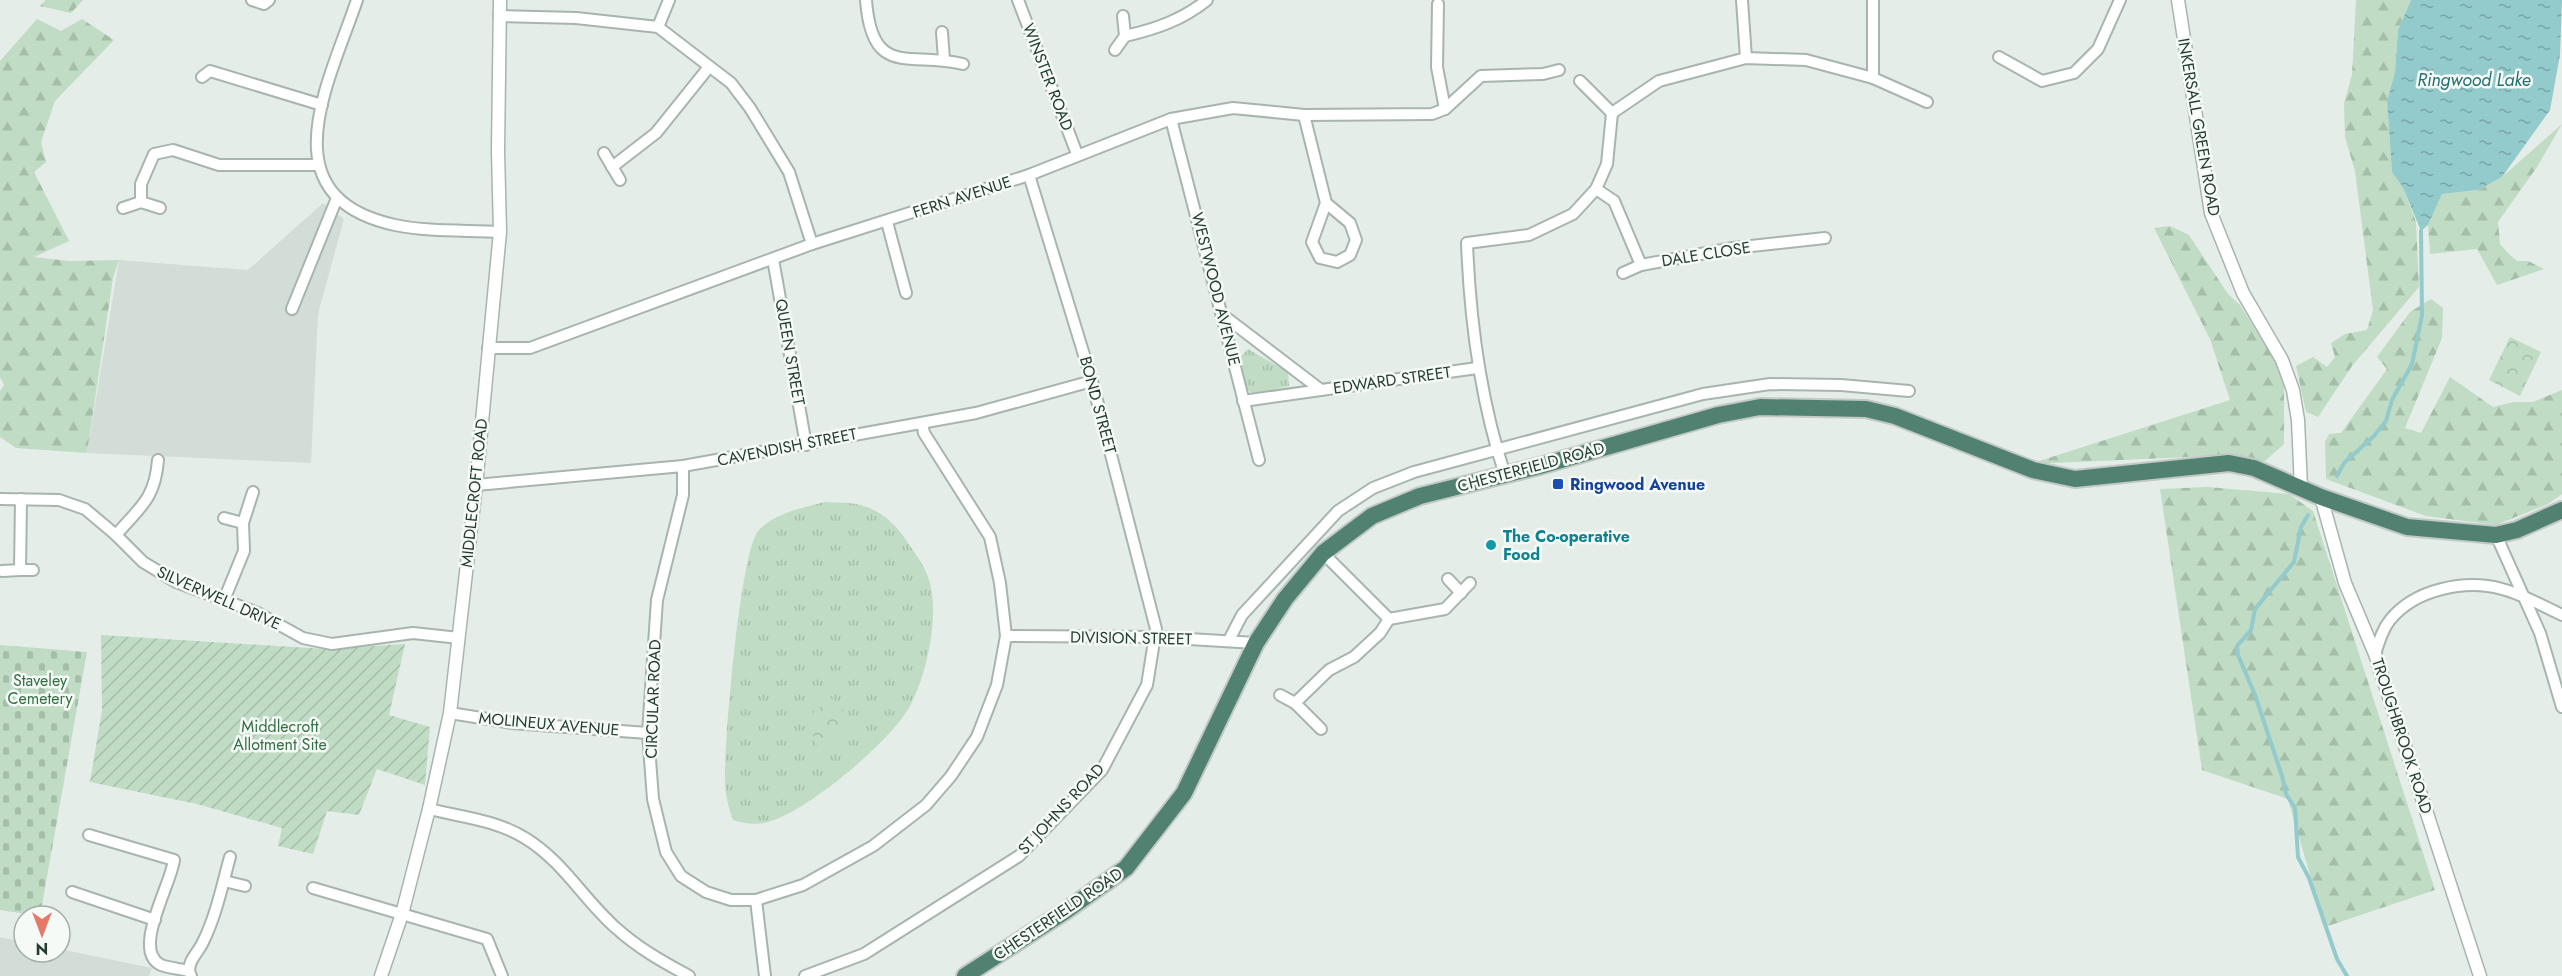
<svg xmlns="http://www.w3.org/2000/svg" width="2562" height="976" font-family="Jost,sans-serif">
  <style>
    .built { fill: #d3ddd7 }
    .grass { fill: url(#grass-tufts) }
    .forest { fill: url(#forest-firs) }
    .cemetery { fill: url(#cemetery-stones) }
    .park { fill: url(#park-crowns) }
    .garden { fill: url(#garden-furrows) }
    .water { fill: url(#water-ripples) }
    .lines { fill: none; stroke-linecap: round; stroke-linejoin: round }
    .stream { stroke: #93cacc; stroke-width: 4 }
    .minor-casing { stroke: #a8b5ae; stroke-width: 14 }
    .tertiary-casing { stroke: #a8b5ae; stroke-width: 15 }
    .trunk-casing { stroke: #c2c9c6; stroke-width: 20 }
    .minor { stroke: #fff; stroke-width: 10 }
    .tertiary { stroke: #fff; stroke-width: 12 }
    .trunk { stroke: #518271; stroke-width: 16 }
    .transit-dot { fill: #1a4fb4; stroke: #f6faf7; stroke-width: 2 }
    .culture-dot { fill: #0f9aa8; stroke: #f6faf7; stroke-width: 2 }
    .labels { text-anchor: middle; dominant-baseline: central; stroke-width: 5; stroke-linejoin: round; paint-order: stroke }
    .street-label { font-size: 16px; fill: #263d34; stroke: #f6faf7 }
    .transit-label { font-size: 16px; font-weight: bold; fill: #164399; stroke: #f6faf7; text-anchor: start }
    .culture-label { font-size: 16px; font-weight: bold; fill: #0d838f; stroke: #f6faf7; text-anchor: start }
    .park-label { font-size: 16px; fill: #347044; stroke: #f6faf7 }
    .water-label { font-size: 18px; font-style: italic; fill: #257074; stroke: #f6faf7 }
  </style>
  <defs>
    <pattern id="grass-tufts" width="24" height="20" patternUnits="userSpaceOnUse" patternTransform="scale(1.5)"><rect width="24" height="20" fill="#c0dcc4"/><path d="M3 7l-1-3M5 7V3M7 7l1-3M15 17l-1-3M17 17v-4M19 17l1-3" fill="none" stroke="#a5bea9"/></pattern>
    <pattern id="forest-firs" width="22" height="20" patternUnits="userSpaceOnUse" patternTransform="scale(1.5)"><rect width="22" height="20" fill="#c0dcc4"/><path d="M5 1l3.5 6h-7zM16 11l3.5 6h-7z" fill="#a5bea9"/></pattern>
    <pattern id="cemetery-stones" width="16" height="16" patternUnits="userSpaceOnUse" patternTransform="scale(1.5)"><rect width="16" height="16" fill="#c0dcc4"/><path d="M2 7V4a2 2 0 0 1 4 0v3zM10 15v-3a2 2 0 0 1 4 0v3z" fill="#a5bea9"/></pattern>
    <pattern id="park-crowns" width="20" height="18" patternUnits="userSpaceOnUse" patternTransform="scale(1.5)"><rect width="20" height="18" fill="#c0dcc4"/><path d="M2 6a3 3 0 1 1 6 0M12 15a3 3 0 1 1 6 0" fill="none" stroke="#a5bea9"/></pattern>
    <pattern id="garden-furrows" width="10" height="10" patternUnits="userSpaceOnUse" patternTransform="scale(1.5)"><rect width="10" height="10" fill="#c0dcc4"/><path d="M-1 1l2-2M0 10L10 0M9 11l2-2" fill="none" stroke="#a5bea9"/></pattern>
    <pattern id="water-ripples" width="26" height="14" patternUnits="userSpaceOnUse" patternTransform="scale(1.5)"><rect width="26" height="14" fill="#93cacc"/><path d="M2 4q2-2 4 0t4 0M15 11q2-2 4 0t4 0" fill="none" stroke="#78a5a6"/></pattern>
  </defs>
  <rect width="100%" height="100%" fill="#e5ede8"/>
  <g class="built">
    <path d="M323 203 344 219 318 314 311 463 87 453 119 260 248 270Z"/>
    <path d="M0 937 24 942V952H60V949L152 968 149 976H0Z"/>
  </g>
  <g class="grass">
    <path d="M1248 349 1288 372 1289 386 1253 394 1247 389 1238 359Z"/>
    <path d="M825 502C835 503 846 502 856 504 878 508 895 523 906 540 914 552 925 566 929 580 940 614 927 673 911 704 893 740 804 815 764 823 753 825 743 823 733 820 728 806 725 794 725 780 724 744 740 553 758 531 774 513 803 508 825 502Z"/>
  </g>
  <g class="forest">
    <path d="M46 0H83L71 13 40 6Z"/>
    <path d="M2356 0H2411L2398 30 2395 72 2387 101 2392 172 2403 188 2416 222 2419 287 2352 366 2318 417 2306 412 2296 366 2313 357 2327 367 2335 357 2331 343 2345 334 2367 330 2373 310 2355 171 2345 137 2344 103 2352 75Z"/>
    <path d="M37 19 61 31 82 19 114 40 55 101 41 142 46 162 34 172 69 241 34 257 69 261 119 260 113 278 87 453 16 448 0 437V391L4 385 0 377V61Z"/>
    <path d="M2562 124 2537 167 2498 222 2500 244 2510 255 2517 261H2528L2544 269 2497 285 2477 249 2430 254 2428 225 2442 194 2478 190 2502 177Z"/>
    <path d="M2170 226 2189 235 2228 294 2240 305 2281 370 2284 382V444L2265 461 2209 456 2030 464 2230 400 2210 339 2154 228Z"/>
    <path d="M2431 299 2443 308 2442 338 2405 428 2421 433 2450 377 2493 407 2513 402H2533L2562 390V494L2548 504 2496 525 2426 516 2326 479 2325 442 2329 434 2341 433 2387 369 2377 357 2410 312Z"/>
    <path d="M2208 487 2289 494 2313 511 2435 890 2325 927 2288 799 2202 770 2160 489Z"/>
  </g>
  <path class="cemetery" d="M0 645 87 652 40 916 0 910Z"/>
  <g class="park">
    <path d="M2510 337 2541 352 2520 396 2489 380Z"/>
    <path d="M831 698 853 720 819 749 806 719Z"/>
  </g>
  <path class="garden" d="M101 635 326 649 405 644 389 715 430 727 425 785 377 769 359 815 327 811 313 854 278 846 282 828 197 804 90 782 102 710Z"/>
  <path class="water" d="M2411 0H2562L2560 55 2550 110 2502 177 2478 190 2442 194 2428 225 2421 231 2403 188 2392 172 2387 101 2395 72 2398 30Z"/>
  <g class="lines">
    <g class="stream">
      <path d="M2337 476 2344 463 2374 436 2386 421 2392 400 2412 364 2422 315 2421 231"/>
      <path d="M2308 515 2301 527 2294 562 2255 609 2251 630 2237 646 2238 655 2255 695 2282 776 2286 794 2295 808 2298 857 2309 878 2337 959 2347 976"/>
    </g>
    <defs>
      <g id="minor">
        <path d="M252 0 264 4 269 0"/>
        <path d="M357 0C329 83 266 197 395 225 428 232 466 230 500 232"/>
        <path d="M866 0C872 79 909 51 963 64"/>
        <path d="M1018 0 1077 154"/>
        <path d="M1742 0 1746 58"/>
        <path d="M1438 4 1437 67 1445 109"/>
        <path d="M499 16 576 18 658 27 731 83 750 108 789 172 812 244"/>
        <path d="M658 27 669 0"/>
        <path d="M942 32 944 60"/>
        <path d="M1125 36C1156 29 1182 20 1207 0"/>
        <path d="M1115 50 1125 36 1123 16"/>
        <path d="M1999 57 2042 81 2074 73 2098 49 2120 0"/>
        <path d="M202 77 210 71 322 105"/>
        <path d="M1873 78V0"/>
        <path d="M1612 113 1659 81 1746 58 1806 60 1873 78 1927 102"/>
        <path d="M1304 115 1326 203 1350 223 1356 240 1350 255 1337 262 1320 258 1312 242 1326 203"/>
        <path d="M1171 119 1259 460"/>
        <path d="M604 153 620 180"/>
        <path d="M612 167 656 133 709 67"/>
        <path d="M1596 189 1614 201 1641 265 1733 248 1825 238"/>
        <path d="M141 202V184L154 154 173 150 219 165H318"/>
        <path d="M123 208 141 202 160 208"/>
        <path d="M887 222 906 293"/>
        <path d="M773 259 806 445"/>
        <path d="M1623 273 1641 265"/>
        <path d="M292 309 337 198"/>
        <path d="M1224 316 1321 390"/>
        <path d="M488 348H530L812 244 1029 175 1171 119 1233 108 1304 115 1432 114 1445 109 1481 76 1543 74 1559 70"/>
        <path d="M1243 401 1477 368"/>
        <path d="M683 466V495L657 600 648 733 653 799 666 852 681 876 706 892 731 900H756L803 885 873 846 926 805 951 776 977 737 997 685 1006 636 1000 583 990 537 924 433 922 423"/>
        <path d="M1505 475C1480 399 1470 323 1467 243L1529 235 1573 214 1596 189 1607 164 1612 113 1580 81"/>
        <path d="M476 485 683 466 976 413 1092 381"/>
        <path d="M0 499 59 500 85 509 116 535 143 562 176 582 258 613 303 638 332 644 413 633 459 638"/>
        <path d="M224 518 243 523"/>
        <path d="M116 535C140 507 155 499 158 460"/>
        <path d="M2496 535 2540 633 2562 707"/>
        <path d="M1323 553 1389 619"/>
        <path d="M20 570H33"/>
        <path d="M2 571 20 570 21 499"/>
        <path d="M1448 579 1461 593"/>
        <path d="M224 600 244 551 243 523 253 492"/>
        <path d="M1389 619 1445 609 1470 583"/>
        <path d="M1006 636 1155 637 1256 643"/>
        <path d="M1229 640 1242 615 1338 511 1373 488 1414 472 1703 394 1770 384 1841 385 1909 391"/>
        <path d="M2375 654C2379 642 2382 630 2390 620 2415 589 2465 579 2502 589 2522 594 2543 606 2562 615"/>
        <path d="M1280 695 1295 703 1321 729"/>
        <path d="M1295 703 1329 670 1354 657 1380 633 1389 619"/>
        <path d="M450 713 512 723 648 733"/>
        <path d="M429 809C462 817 496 820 525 838 563 861 584 900 616 928 638 948 663 962 689 976"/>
        <path d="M89 835 174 860C171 885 131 951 161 965 169 968 180 969 189 971L191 976"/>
        <path d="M224 881 245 886"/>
        <path d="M313 888 487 939 502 976"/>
        <path d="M72 892 155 920"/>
        <path d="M756 900 765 976"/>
        <path d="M189 971C189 959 198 953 203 942 216 916 222 886 230 857"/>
        <path d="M805 976 864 954 1019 856 1102 770 1147 685 1156 629 1092 381 1029 175"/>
      </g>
      <g id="tertiary">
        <path d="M2178 0 2211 213 2243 293 2282 360 2293 390 2298 420 2301 488"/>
        <path d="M2321 497 2345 583 2375 654 2480 976"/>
        <path d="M381 976 402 914 429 809 450 713 476 485 500 232 498 151 500 0"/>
      </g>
      <path id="trunk" d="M965 976 1067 910 1126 868 1184 793 1256 643 1285 599 1323 553 1372 516 1420 496 1540 466 1718 415 1760 407 1866 409 1895 416 2033 470 2075 479 2229 463 2254 468 2321 497 2407 527 2496 535 2517 530 2562 510"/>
    </defs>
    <use href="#minor" class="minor-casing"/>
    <use href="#tertiary" class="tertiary-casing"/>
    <use href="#trunk" class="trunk-casing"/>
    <use href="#minor" class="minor"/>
    <use href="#tertiary" class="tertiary"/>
    <use href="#trunk" class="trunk"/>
  </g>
  <rect class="transit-dot" x="1552" y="478" width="12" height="12" rx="3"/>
  <circle class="culture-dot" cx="1491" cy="545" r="6"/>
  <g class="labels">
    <g class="street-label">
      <text transform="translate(1048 77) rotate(69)">WINSTER ROAD</text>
      <text transform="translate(2199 127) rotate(80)">INKERSALL GREEN ROAD</text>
      <text transform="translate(962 197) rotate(-18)">FERN AVENUE</text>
      <text transform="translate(1706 254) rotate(-9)">DALE CLOSE</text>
      <text transform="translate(1216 289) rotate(76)">WESTWOOD AVENUE</text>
      <text transform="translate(790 352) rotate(80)">QUEEN STREET</text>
      <text transform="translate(1392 380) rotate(-8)">EDWARD STREET</text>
      <text transform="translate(1098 405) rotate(75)">BOND STREET</text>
      <text transform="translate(787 447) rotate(-11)">CAVENDISH STREET</text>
      <text transform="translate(1531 467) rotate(-15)">CHESTERFIELD ROAD</text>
      <text transform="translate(474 493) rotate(-84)">MIDDLECROFT ROAD</text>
      <text transform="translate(219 598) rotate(24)">SILVERWELL DRIVE</text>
      <text transform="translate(1131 638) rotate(1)">DIVISION STREET</text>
      <text transform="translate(653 699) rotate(-88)">CIRCULAR ROAD</text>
      <text transform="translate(549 724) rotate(5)">MOLINEUX AVENUE</text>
      <text transform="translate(2402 736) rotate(72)">TROUGHBROOK ROAD</text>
      <text transform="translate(1061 809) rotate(-47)">ST JOHNS ROAD</text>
      <text transform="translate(1058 914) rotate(-34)">CHESTERFIELD ROAD</text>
    </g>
    <g class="transit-label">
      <text x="1570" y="484">Ringwood Avenue</text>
    </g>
    <g class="culture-label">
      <text x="1503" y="536">The Co-operative<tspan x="1503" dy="18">Food</tspan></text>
    </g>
    <g class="park-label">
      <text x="40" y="680">Staveley<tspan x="40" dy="18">Cemetery</tspan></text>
      <text x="280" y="726">Middlecroft<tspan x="280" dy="18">Allotment Site</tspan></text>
    </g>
    <g class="water-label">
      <text x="2474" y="80">Ringwood Lake</text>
    </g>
  </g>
  <g transform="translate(42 934) rotate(180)"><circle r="28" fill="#f6faf7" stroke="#a3aea9" stroke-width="1.5"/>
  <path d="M0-4.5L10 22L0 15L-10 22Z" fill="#e57a6b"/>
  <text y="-9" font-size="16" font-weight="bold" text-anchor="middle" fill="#263d34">N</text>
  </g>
</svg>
